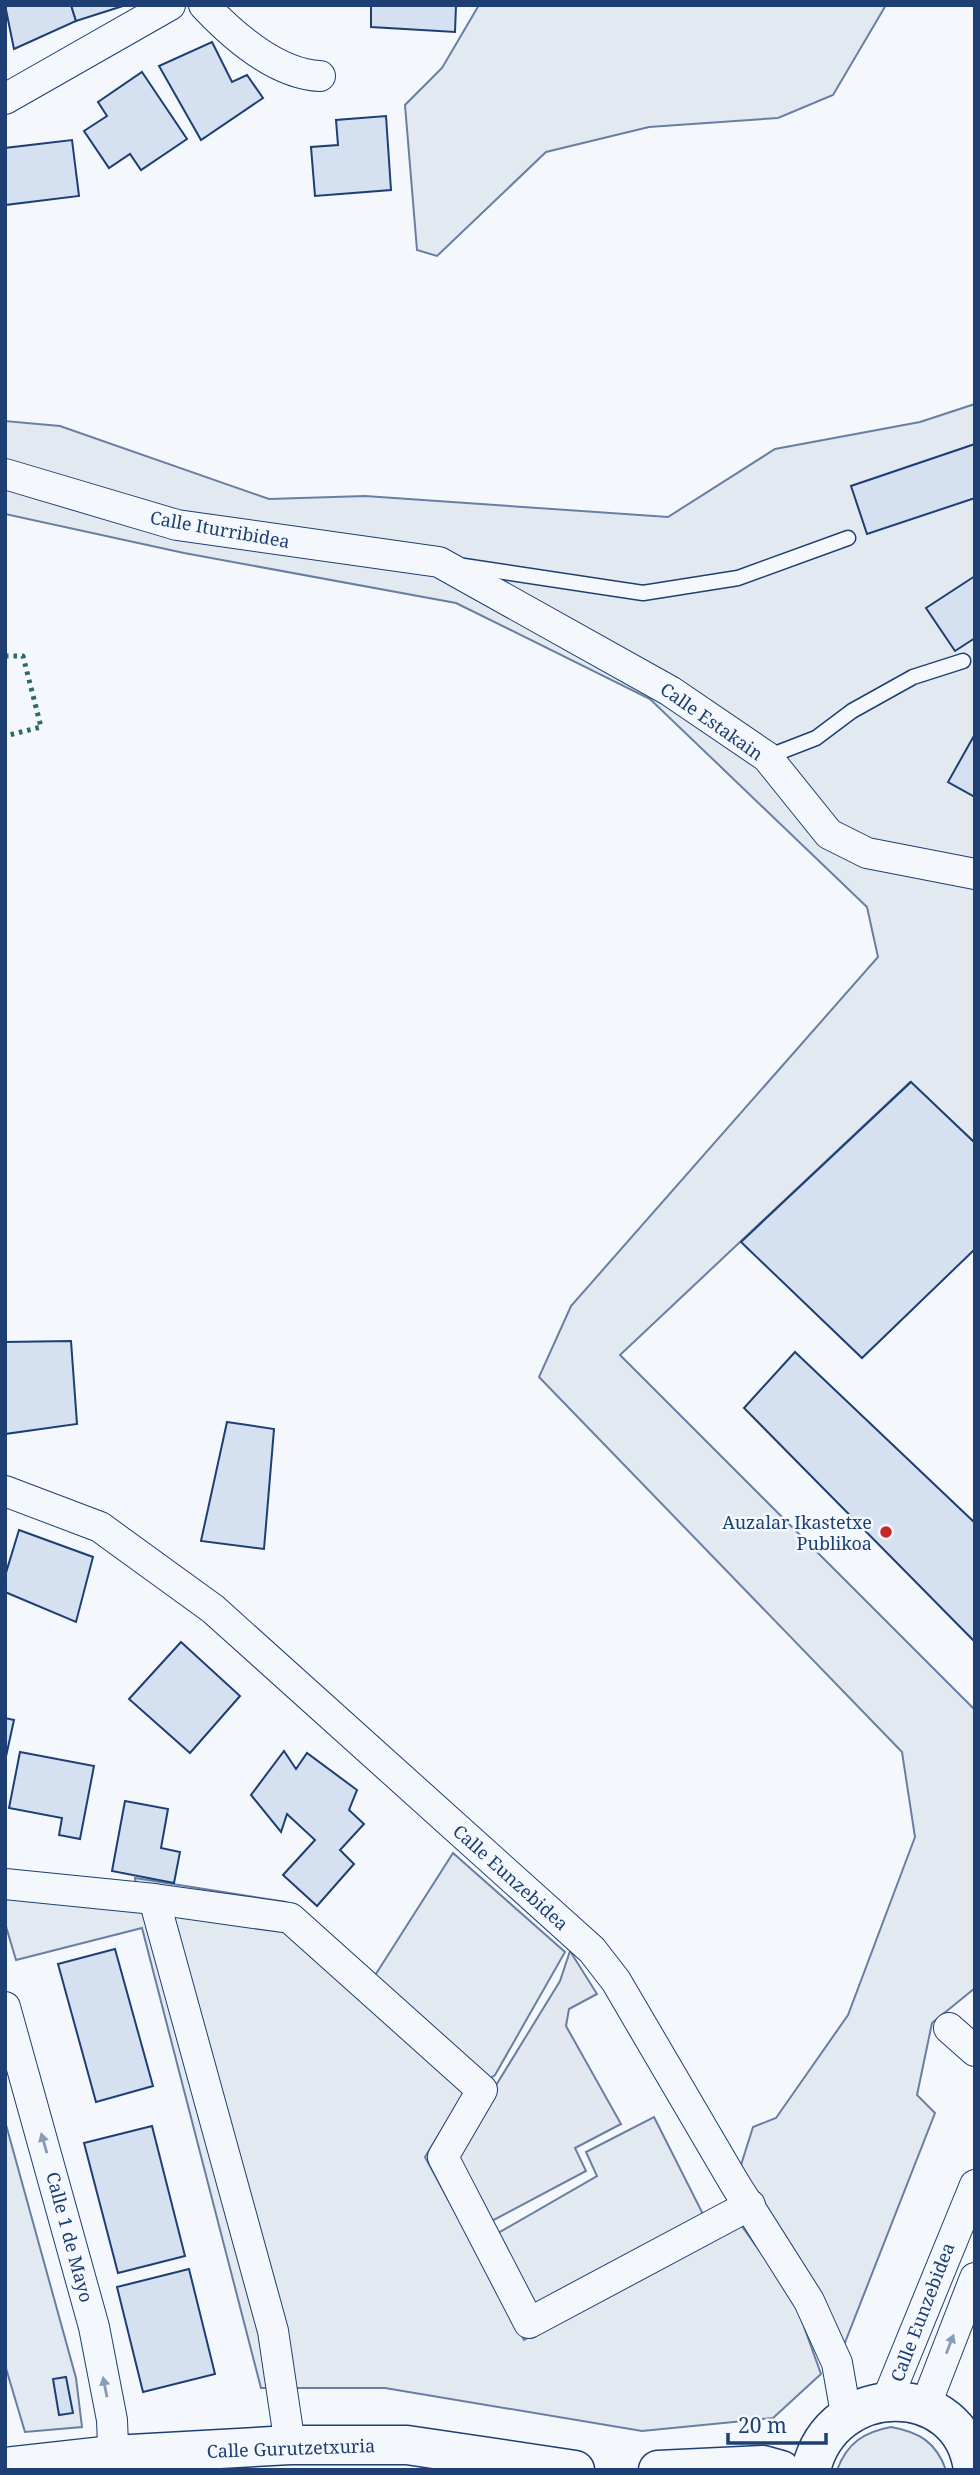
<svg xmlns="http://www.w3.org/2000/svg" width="980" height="2475" font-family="'Noto Serif',serif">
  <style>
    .green { fill: #e3e9f0; stroke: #687fa3; stroke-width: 2 }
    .parking { fill: #e3e8f0; stroke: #687fa3; stroke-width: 2 }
    .building { fill: #d5e0f0; stroke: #1d3f73; stroke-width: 2 }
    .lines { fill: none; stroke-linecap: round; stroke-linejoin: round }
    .lane-casing { stroke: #1d3f73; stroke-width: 17 }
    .street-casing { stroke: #1d3f73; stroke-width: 32 }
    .secondary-casing { stroke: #1d3f73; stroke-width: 41 }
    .lane { stroke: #f4f7fb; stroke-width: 14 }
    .street { stroke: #f4f7fb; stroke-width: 30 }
    .secondary { stroke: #f4f7fb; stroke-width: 38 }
    .hedge { stroke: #2c6c60; stroke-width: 5; stroke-dasharray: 3.5 5; stroke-linecap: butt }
    .oneway { fill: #889bb7 }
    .poi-dot { fill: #c62828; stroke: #f4f7fb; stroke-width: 2.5 }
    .labels { text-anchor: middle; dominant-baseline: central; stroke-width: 5; stroke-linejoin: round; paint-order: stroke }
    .street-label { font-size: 18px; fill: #1d3f73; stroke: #f4f7fb }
    .poi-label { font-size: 18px; fill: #1d3f73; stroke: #f4f7fb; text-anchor: end }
  </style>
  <rect width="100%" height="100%" fill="#f4f7fb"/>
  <g class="green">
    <path d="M479 5H886L833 95 778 118 649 127 546 152 437 256 417 250 405 105 442 68Z"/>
    <path d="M975 404V1143L910 1082 620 1355 975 1710V1988L932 2023 917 2095 935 2113 837 2363 735 2184 753 2127 776 2118 848 2015 915 1837 902 1752 539 1377 571 1306 878 957 867 907 650 699 456 603 184 553 5 514V421L60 426 269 499 365 496 668 517 775 449 920 422Z"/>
    <path d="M453 1853 565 1952 495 2075 462 2097 425 2157 524 2340 741 2225 794 2299 821 2374 773 2418 642 2431 385 2388H261L142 1928 16 1960 5 1923V1885L139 1903 135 1878 286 1902 374 1977Z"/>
    <path d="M654 2117 710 2228 529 2323 486 2240 597 2176 586 2152Z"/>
    <path d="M5 2121 76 2378 82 2427 25 2432 5 2365Z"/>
    <path d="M891 2427C919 2432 936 2442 946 2470H837C847 2443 864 2432 891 2427Z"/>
  </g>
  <path class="parking" d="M570 1951 597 1994 569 2009 566 2026 621 2124 575 2148 586 2171 486 2224 452 2157 560 1981Z"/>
  <g class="building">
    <path d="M5 5H71L76 21 14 49Z"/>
    <path d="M71 5H126L76 21Z"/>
    <path d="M371 5H456L455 32 371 27Z"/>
    <path d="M212 42 232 82 247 75 263 98 201 140 159 66Z"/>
    <path d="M142 72 187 139 141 170 130 154 109 168 84 131 107 116 98 102Z"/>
    <path d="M386 116 391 190 315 196 311 147 338 145 336 120Z"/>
    <path d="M72 140 79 196 5 205V148Z"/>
    <path d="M975 444V498L867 534 851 486Z"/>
    <path d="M975 576V638L955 651 926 608Z"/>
    <path d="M975 734V797L948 782Z"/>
    <path d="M911 1082 975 1143V1249L862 1358 741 1242Z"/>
    <path d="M71 1341 77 1424 5 1434V1342Z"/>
    <path d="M795 1352 975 1523V1642L744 1408Z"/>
    <path d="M227 1422 274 1429 264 1549 201 1541Z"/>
    <path d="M19 1530 93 1557 76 1622 5 1592V1576Z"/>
    <path d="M181 1642 240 1696 190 1753 129 1699Z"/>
    <path d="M5 1718 14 1720 5 1761Z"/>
    <path d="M284 1751 296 1769 307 1753 357 1790 349 1810 364 1824 340 1850 354 1864 317 1906 283 1875 315 1840 287 1814 281 1832 251 1795Z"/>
    <path d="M20 1752 94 1766 80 1839 59 1835 62 1818 9 1808Z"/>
    <path d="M125 1801 168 1809 161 1848 180 1852 174 1883 112 1871Z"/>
    <path d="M115 1949 153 2086 96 2102 58 1964Z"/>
    <path d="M152 2126 185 2256 118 2273 84 2143Z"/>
    <path d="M189 2269 215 2374 143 2392 117 2287Z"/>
    <path d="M66 2377 73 2413 59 2415 53 2379Z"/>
  </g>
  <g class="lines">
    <defs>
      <g id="lane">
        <path d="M464 566 643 593 738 578 848 538"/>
        <path d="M767 757 816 738 852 711 913 677 963 661"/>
      </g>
      <g id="street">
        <path d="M204 5C233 36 277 74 320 76"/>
        <path d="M5 99 170 5"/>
        <path d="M5 474 177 525 439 562 670 691 767 757 829 834 867 853 975 874"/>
        <path d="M5 1491 100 1527 213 1609 592 1950 616 1981 735 2184 809 2301 837 2363 846 2414"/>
        <path d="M5 1884 154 1899 290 1918 482 2090 443 2157 529 2323 750 2205"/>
        <path d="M154 1899 273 2331 290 2445"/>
        <path d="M5 2007 94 2327 112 2420 114 2470"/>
        <path d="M949 2028 975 2051"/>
        <path d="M887 2400 975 2185"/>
        <path d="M925 2407 975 2278"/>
      </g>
      <g id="secondary">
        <path d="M5 2467 113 2455 290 2445H407L575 2470"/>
        <path d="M658 2470 763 2465 781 2470"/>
        <path d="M811 2470C832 2379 962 2379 973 2470"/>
      </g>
    </defs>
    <use href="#lane" class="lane-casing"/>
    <use href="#street" class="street-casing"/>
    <use href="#secondary" class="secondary-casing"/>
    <use href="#lane" class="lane"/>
    <use href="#street" class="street"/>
    <use href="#secondary" class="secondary"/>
    <path class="hedge" d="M5 656H23L41 727 5 736"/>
  </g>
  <defs><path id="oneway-solid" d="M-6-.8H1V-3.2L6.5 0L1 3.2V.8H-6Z" transform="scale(1.75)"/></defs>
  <g class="oneway">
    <use href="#oneway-solid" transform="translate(44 2143) rotate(-106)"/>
    <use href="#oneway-solid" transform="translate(950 2344) rotate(-69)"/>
    <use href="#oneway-solid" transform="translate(105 2387) rotate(-101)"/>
  </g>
  <circle class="poi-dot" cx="886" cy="1532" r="7"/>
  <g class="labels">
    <g class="street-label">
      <text transform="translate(220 529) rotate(10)">Calle Iturribidea</text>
      <text transform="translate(712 721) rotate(35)">Calle Estakain</text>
      <text transform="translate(511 1877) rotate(42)">Calle Eunzebidea</text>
      <text transform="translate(70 2237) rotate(75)">Calle 1 de Mayo</text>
      <text transform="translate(922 2312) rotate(-69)">Calle Eunzebidea</text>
      <text transform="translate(291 2448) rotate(-2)">Calle Gurutzetxuria</text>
    </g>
    <g class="poi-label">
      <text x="872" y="1522">Auzalar Ikastetxe<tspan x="872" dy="21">Publikoa</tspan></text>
    </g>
  </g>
  <rect width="980" height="2475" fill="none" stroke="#1d3f73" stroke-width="14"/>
  <path d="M728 2433v10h98v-10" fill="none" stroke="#1d3f73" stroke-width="3.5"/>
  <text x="738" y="2433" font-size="21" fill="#1d3f73" stroke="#f4f7fb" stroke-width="5" paint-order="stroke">20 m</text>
</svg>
